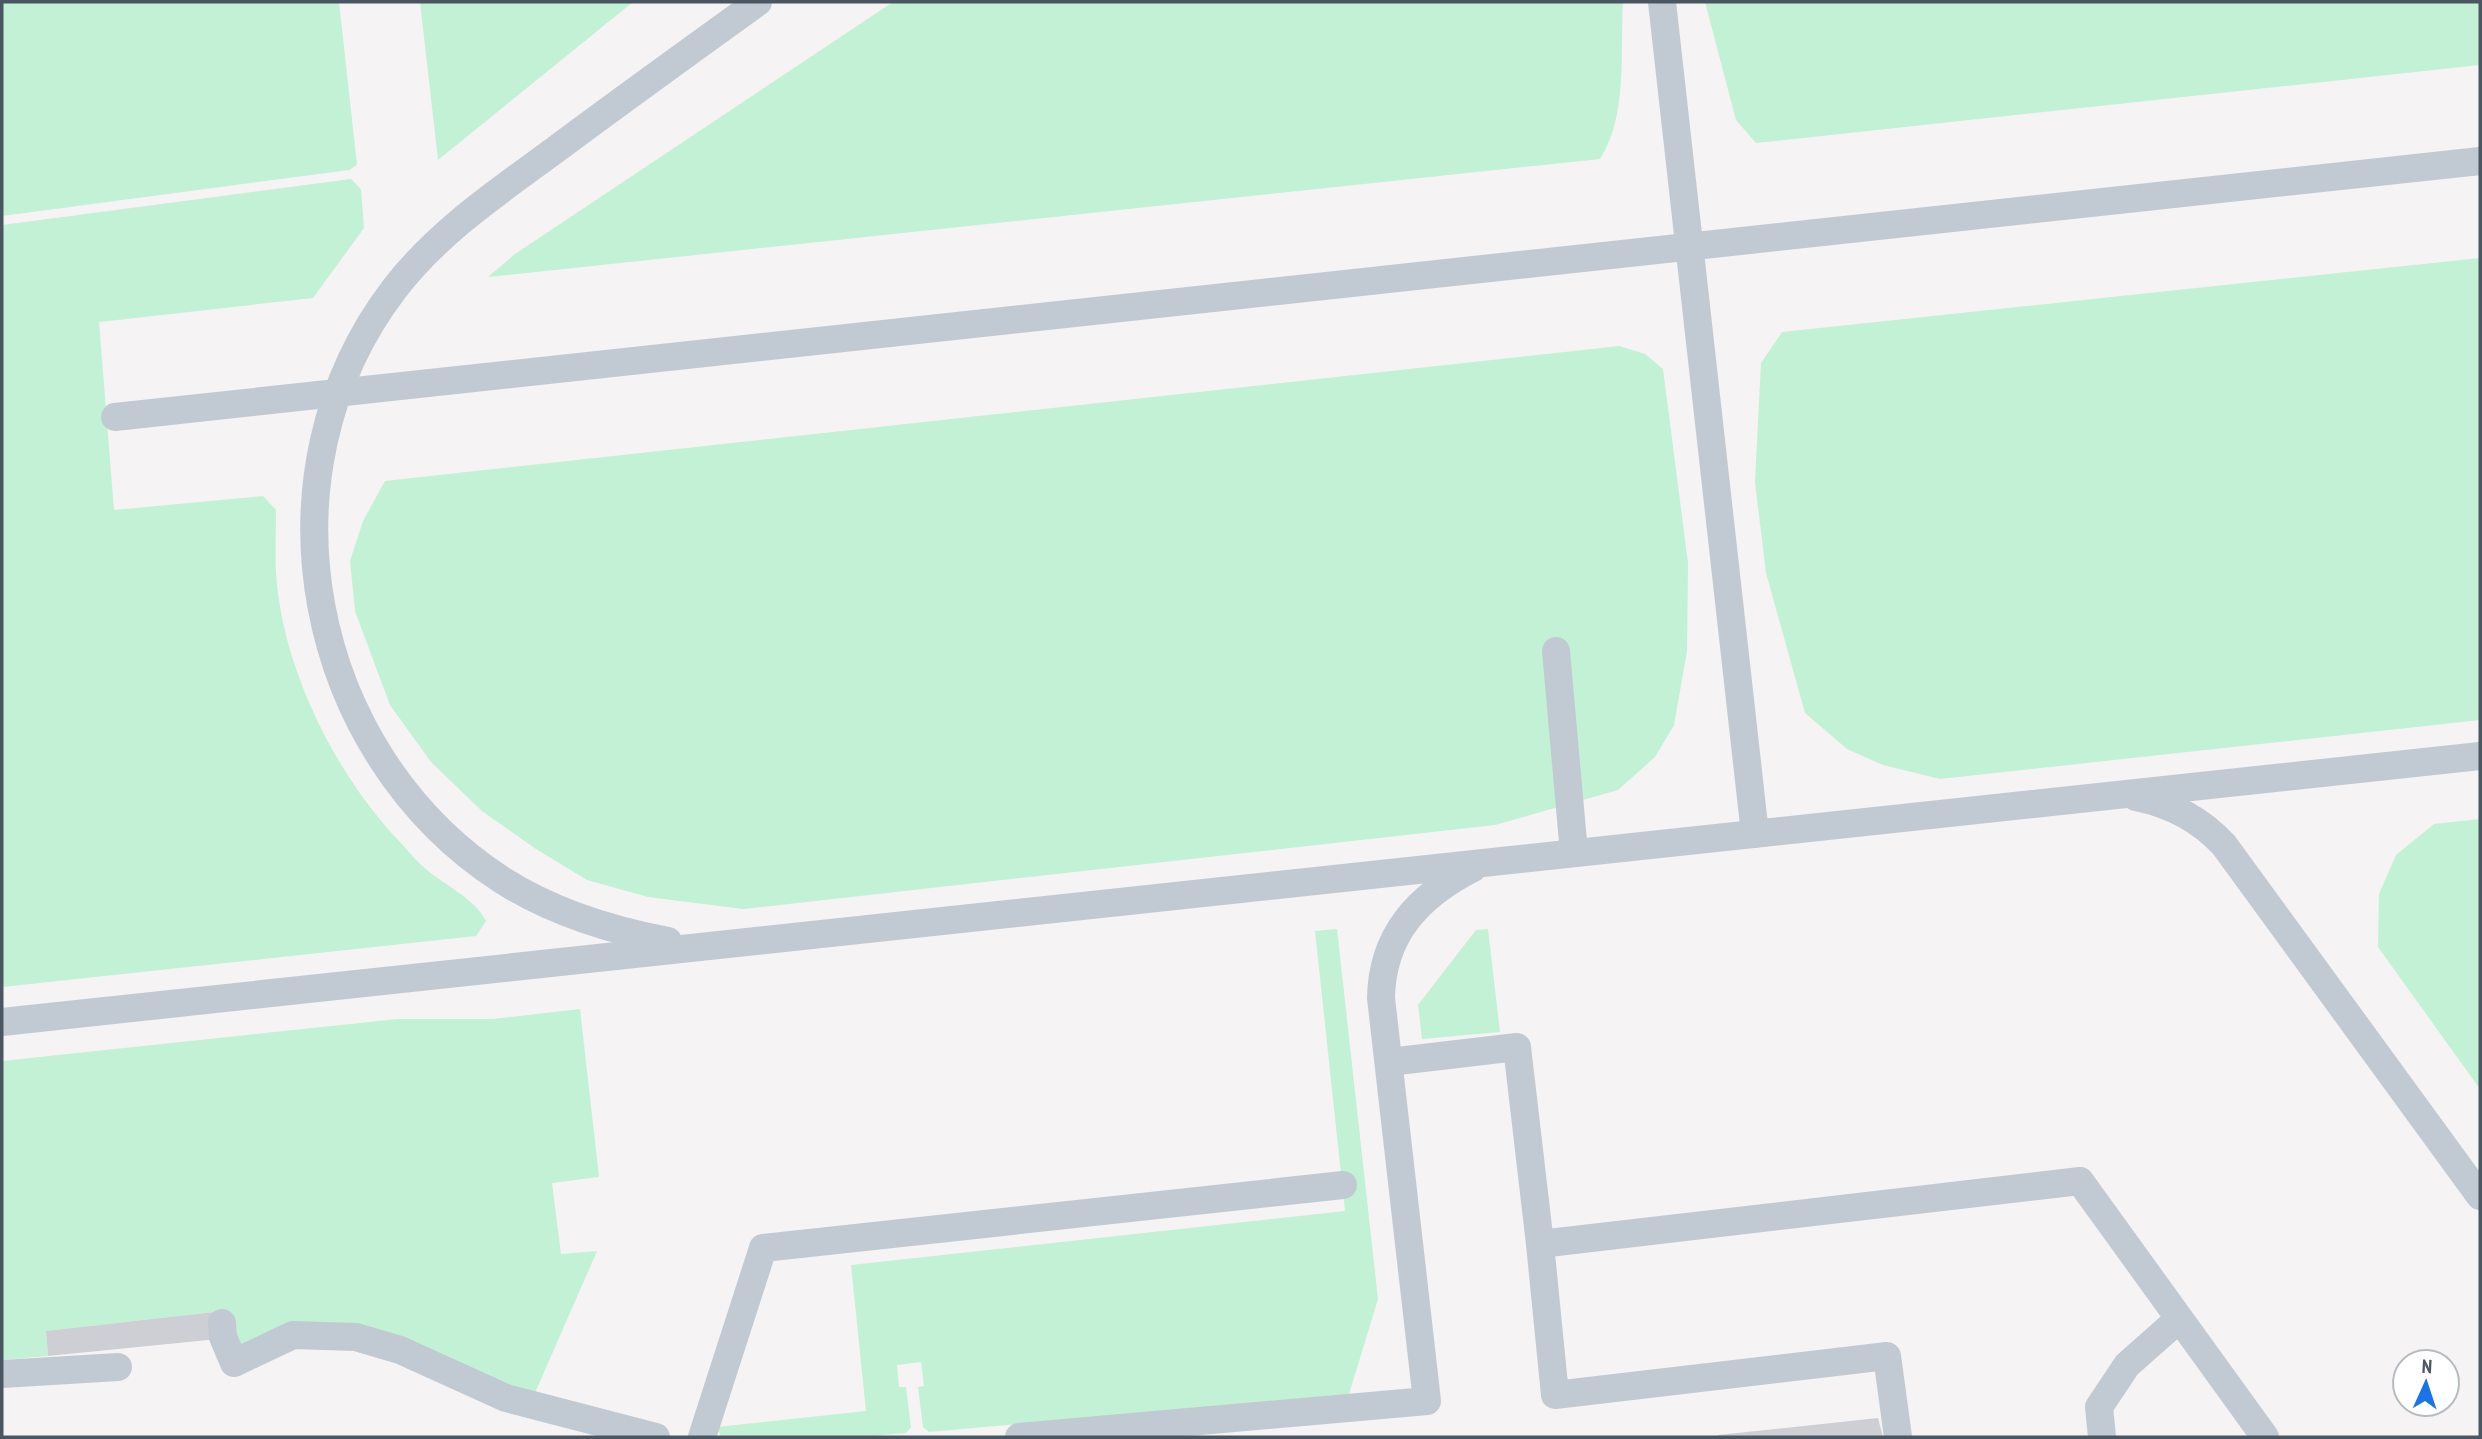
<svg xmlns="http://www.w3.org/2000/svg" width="2482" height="1439" font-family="'PT Sans Narrow',sans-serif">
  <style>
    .green { fill: #c3f1d5 }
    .building { fill: #cdcfd5 }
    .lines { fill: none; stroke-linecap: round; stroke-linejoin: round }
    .minor { stroke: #c1cad2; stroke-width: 28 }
  </style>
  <rect width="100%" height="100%" fill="#f5f3f3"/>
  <g class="green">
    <path d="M2 2H339L357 165 349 170 2 216Z"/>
    <path d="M420 2H633L438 160Z"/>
    <path d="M893 2H1623C1620 52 1628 116 1600 159L488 277 515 254Z"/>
    <path d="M1705 2H2480V65L1756 143 1736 120Z"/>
    <path d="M351 179 361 189 364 228 313 298 99 322 114 510 263 496 276 510C276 531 275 552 276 573 282 668 336 776 401 843 409 852 417 862 427 870 446 886 474 898 486 921L476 936 2 987V225Z"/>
    <path d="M2480 258V720L1940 779 1883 765 1847 749 1805 713 1766 573 1755 482 1761 363 1782 332Z"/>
    <path d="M1619 346 1645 354 1663 369 1688 563 1687 651 1674 725 1655 757 1618 790 1495 825 743 909 648 897 587 880 536 849 482 811 431 762 390 705 355 611 350 561 363 521 385 481Z"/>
    <path d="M2480 819V1089L2378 947 2379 894 2396 855 2434 824Z"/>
    <path d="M1337 929 1378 1299 1349 1394 929 1432 923 1427 918 1387 924 1386 921 1362 897 1365 899 1387H906L911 1427 906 1433 860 1437H721L717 1427 866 1411 851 1265 1345 1211 1315 931Z"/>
    <path d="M1488 929 1500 1032 1422 1039 1418 1005 1476 930Z"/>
    <path d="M580 1009 599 1177 552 1183 561 1254 597 1251 531 1402 391 1339 235 1354 214 1312 46 1331 48 1356 2 1360V1061L397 1019H493Z"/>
  </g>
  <g class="building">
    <path d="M214 1312 218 1339 48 1356 46 1331Z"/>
    <path d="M1878 1418 1883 1437H1718V1435Z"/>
  </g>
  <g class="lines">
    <g class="minor">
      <path d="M1662 2 1755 834"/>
      <path d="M115 417 2480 161"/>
      <path d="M1556 651 1574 853"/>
      <path d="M2136 797C2171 804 2200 819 2224 845L2480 1196"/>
      <path d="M668 941C610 930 552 912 502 880 306 753 252 474 395 288 439 231 498 192 555 150 622 100 690 51 758 2"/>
      <path d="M2 1022 2480 756"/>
      <path d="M1389 1062 1517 1047 1540 1244"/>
      <path d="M222 1323 223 1337 234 1363 293 1335 356 1337 400 1350 506 1398 656 1437"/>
      <path d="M2 1374 118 1367"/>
      <path d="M702 1437 763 1248 1343 1185"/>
      <path d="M1019 1437 1427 1401 1381 998C1382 935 1418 896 1473 868"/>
      <path d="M1898 1437 1887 1356 1555 1395 1540 1244 2080 1181 2265 1437"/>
      <path d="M2102 1437 2099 1407 2127 1365 2179 1319"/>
    </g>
  </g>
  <rect width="2482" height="1439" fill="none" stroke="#4a5661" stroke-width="7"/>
  <g transform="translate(2426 1383) rotate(3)"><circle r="33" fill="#ffffff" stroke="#b7bbc0" stroke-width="2"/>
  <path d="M0-5L12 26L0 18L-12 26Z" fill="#1a73e8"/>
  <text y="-10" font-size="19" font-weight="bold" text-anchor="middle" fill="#4a5661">N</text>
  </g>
</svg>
